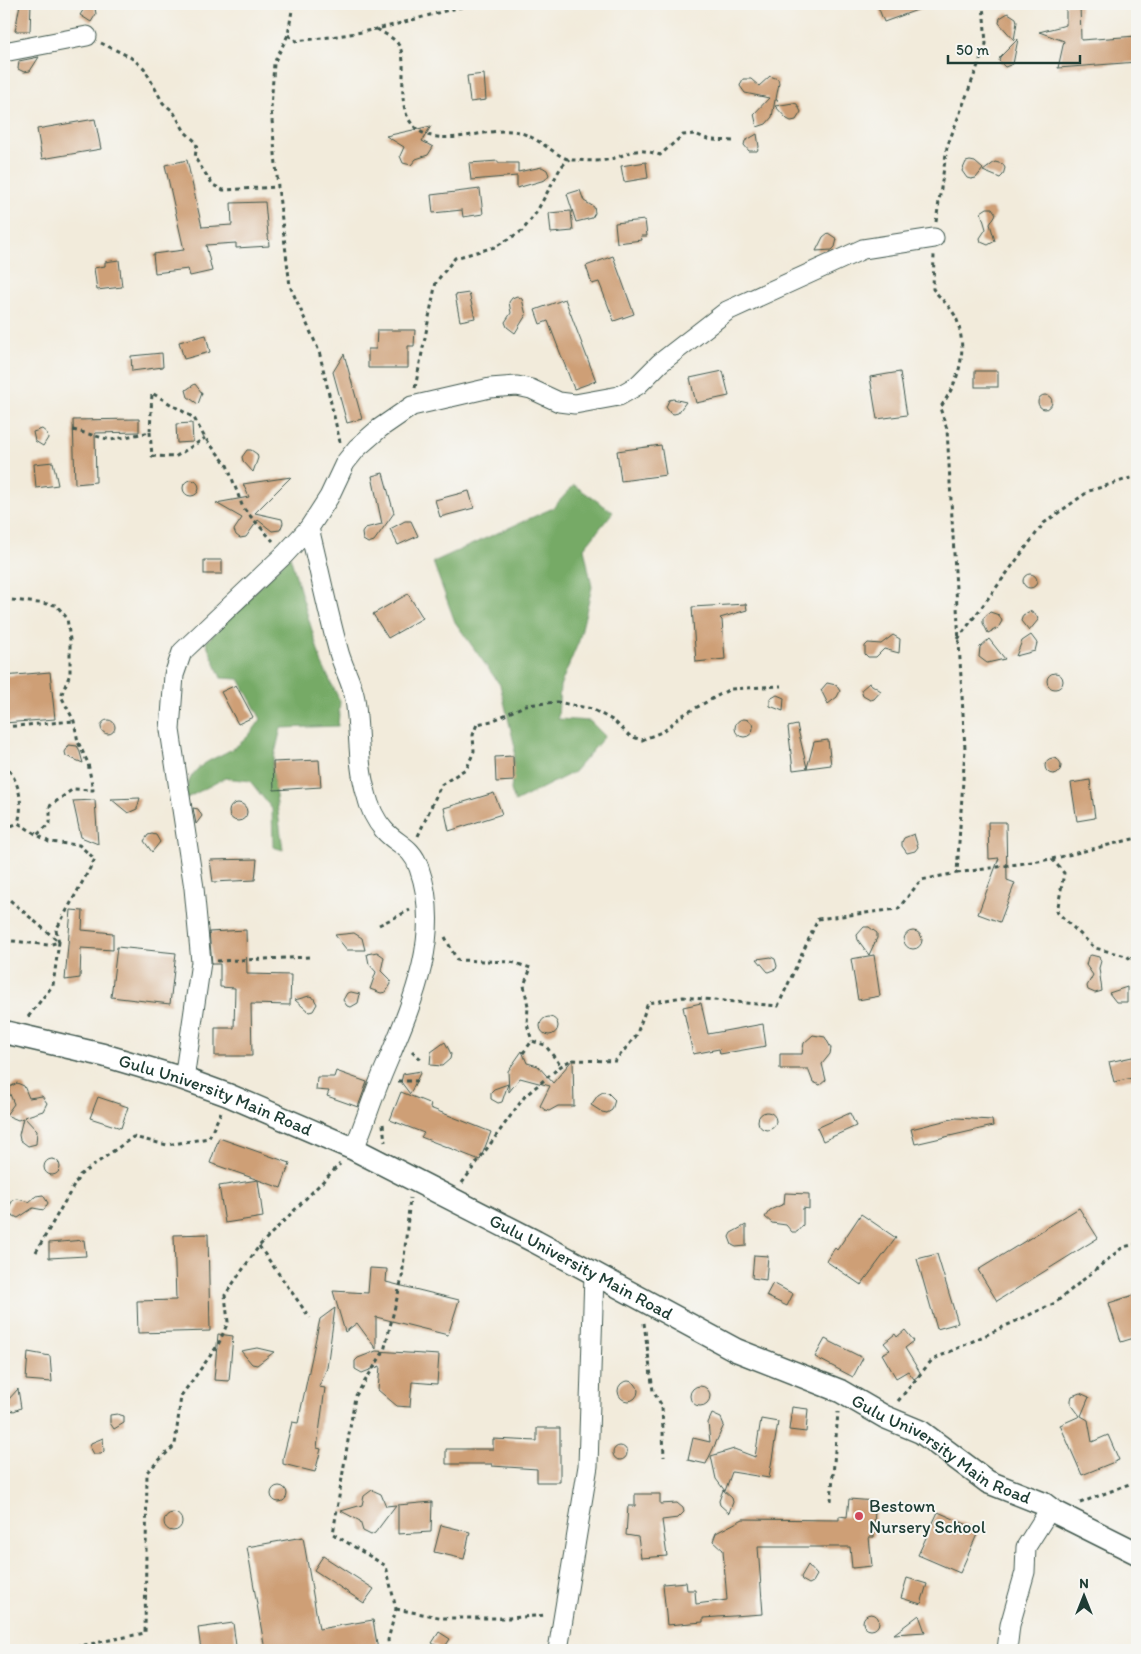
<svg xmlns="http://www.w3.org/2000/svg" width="1141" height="1654" font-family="Itim,sans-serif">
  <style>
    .forest { fill: #76aa66; stroke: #4a744d }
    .building { fill: #ce9f76 }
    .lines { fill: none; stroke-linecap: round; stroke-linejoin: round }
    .minor-casing { stroke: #3f574d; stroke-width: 21 }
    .tertiary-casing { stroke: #3f574d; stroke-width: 25 }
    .path { stroke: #3f574d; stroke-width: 3; stroke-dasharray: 4 4; stroke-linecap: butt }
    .minor { stroke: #fff; stroke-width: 19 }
    .tertiary { stroke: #fff; stroke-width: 22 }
    .poi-dot { fill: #d1495b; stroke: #f6f6f2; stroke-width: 2 }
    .labels { text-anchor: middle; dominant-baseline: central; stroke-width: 4; stroke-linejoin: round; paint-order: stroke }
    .street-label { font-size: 18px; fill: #1f3d34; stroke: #f6f6f2 }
    .poi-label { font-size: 18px; fill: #1f3d34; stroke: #f6f6f2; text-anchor: start }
  </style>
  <rect width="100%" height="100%" fill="#f6f6f2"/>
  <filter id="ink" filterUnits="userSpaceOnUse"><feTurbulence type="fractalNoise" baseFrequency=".02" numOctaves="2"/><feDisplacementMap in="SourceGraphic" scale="10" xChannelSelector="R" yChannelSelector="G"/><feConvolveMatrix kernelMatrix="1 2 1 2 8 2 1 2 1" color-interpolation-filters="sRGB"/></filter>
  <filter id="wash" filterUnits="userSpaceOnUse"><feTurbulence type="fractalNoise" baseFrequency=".0096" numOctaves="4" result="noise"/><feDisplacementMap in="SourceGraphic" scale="20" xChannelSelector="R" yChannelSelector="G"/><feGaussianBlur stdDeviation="1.12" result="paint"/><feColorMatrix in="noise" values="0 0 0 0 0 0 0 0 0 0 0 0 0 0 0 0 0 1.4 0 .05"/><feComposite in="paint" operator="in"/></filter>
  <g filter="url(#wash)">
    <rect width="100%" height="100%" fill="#f2ebdb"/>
    <g class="forest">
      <path d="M574 485 613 512 584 548 592 587 579 641 560 686 558 719 590 721 605 736 574 772 515 802 511 790 515 747 500 685 455 622 433 562 553 508Z"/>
      <path d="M290 556 322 664 340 701 338 726 281 728 272 766 283 850 273 847 272 809 250 781 225 778 185 799C188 757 221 762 244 740 251 734 256 726 261 719L239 679 221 678 206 642Z"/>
    </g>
    <g id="blocks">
      <g class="building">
        <path d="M20 4H31L30 31H15Z"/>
        <path d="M87 4 95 8 96 14 91 22 80 15Z"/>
        <path d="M877 4H930L931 5 884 22Z"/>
        <path d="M1066 4H1080L1081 40 1137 36V62L1058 68 1064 41 1039 32 1066 25Z"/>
        <path d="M1008 13 1016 18 1017 22 1014 40 999 23 1000 18Z"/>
        <path d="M1018 39 1013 64 1005 67 999 61 1000 57Z"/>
        <path d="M39 57 30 71 24 72 18 69 19 61Z"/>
        <path d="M484 74 486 100 470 102 467 76Z"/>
        <path d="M770 76 778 79 779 83 776 99 778 100H775L772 117 766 124 757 127 754 114 769 98 745 93 740 86 741 83 743 79H751L759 86Z"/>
        <path d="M793 103 797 104 801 112 796 120 791 121 787 119 775 106Z"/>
        <path d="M95 119 101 149 42 159 37 129Z"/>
        <path d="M431 126 422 141 433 147 428 155 416 159 411 165 403 163 400 156 404 147 386 136Z"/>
        <path d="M757 134 759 147 757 151H749L744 145 745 141Z"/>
        <path d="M187 160 202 227 232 225 231 203 265 202 269 246 236 248V243L206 245 212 271 190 276 188 269 155 273 153 254 184 250 165 165Z"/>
        <path d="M498 161V163H518V172L542 167 547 170 549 175 545 180 517 188V176L471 180 469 163Z"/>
        <path d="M970 161 975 162 983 169 976 178 971 179 967 178 962 171 966 162Z"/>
        <path d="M646 162 648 178 624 182 621 166Z"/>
        <path d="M995 162 1003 164 1005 168 1003 175 1000 178 983 171Z"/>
        <path d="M480 189 483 214 463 217 462 210 433 213 431 195Z"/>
        <path d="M580 190 584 201 594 207 595 213 592 218 576 222 567 194Z"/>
        <path d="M987 208H992L996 214 990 224 995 241 988 245 981 242 980 238 986 229 981 212Z"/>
        <path d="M571 211 573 231 551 233 549 213Z"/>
        <path d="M645 220 647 236H641L642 240 617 243 615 223Z"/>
        <path d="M828 233 837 239 835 247 832 250 816 251 823 237Z"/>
        <path d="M613 256 634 314 614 321 599 282 592 284 586 266Z"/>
        <path d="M119 260 122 287 97 290 94 268 105 266V262Z"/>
        <path d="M469 293 475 318 460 321 455 295Z"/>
        <path d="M517 296 522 299 526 315 515 333 507 327 505 322 511 313 509 302 512 298Z"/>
        <path d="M565 299 596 381 574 389 548 321 540 324 535 310Z"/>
        <path d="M377 330H415L414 346H408V368H368V349H376Z"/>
        <path d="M206 335 210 352 184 359 179 342Z"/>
        <path d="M162 353 163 367 132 371 131 356Z"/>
        <path d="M344 354 362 419 347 423 333 372Z"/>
        <path d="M723 371 729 396 696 403 690 378Z"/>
        <rect x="975" y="371" width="23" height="16"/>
        <path d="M900 372 907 415 877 419 870 377Z"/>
        <path d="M195 384 202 393 198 404 188 397 186 390Z"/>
        <circle cx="1045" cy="402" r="7"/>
        <path d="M673 399 686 402 678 413 674 414 670 413 666 407 669 400Z"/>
        <path d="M139 419V432L95 433 96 482 75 484 73 420Z"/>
        <path d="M192 423 193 442 177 443 176 424Z"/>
        <path d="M42 429 47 433 48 438 43 446 35 441 33 432Z"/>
        <path d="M661 445 666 475 621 481 617 451Z"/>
        <path d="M247 450H251L257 454 258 458 253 472 243 461 242 457Z"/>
        <path d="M53 462 58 485 36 488 34 464Z"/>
        <path d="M383 473 394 513 374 541 368 543 363 540 362 533 365 528 382 524 372 476Z"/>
        <path d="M291 477 255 513 282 519 283 523 280 530 272 531 258 520 246 537 240 538 236 535 234 530 242 518 216 503 249 497 243 484Z"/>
        <circle cx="191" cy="488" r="8"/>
        <path d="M469 491 474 508 440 517 435 500Z"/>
        <path d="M405 521H411L418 536 398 545 390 529Z"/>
        <rect x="204" y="560" width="18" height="14"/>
        <circle cx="1030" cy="581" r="7"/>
        <path d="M408 594 423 618 388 638 373 614Z"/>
        <path d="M746 604 747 610 720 618 722 620 725 659 696 662 692 607Z"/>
        <path d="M1030 611 1037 616 1038 620 1029 631 1021 621 1023 615Z"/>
        <path d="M990 612 999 615 1002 621 998 628 988 633 983 623V618Z"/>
        <path d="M893 635 900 639 899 653 884 649 876 657H868L865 654V646L868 643 881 644Z"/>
        <path d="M1031 635 1037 643 1035 651 1016 656 1022 641Z"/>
        <path d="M989 639 1005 659 987 663 979 657 980 647Z"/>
        <path d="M50 672 55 719 4 723V676Z"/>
        <circle cx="1055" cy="681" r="8"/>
        <path d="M827 683 836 685 840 691 837 697 828 704 821 690Z"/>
        <path d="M869 683 881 691 874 699 870 700 863 696 861 690Z"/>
        <path d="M236 685 253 717 238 724 221 692Z"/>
        <path d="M777 695 784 698 783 711 770 706V699Z"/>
        <circle cx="744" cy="728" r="9"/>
        <circle cx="108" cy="727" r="7"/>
        <path d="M797 725 807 768 814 742 828 740 831 765 793 770 788 727Z"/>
        <path d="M69 745 77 746 79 749 83 763 66 756 65 752Z"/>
        <path d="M513 756 514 781 496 782 495 757Z"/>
        <circle cx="1053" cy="766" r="8"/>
        <path d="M319 760 321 787 274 790 273 762Z"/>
        <path d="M1090 780 1095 818 1077 821 1071 783Z"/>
        <path d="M494 793 502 814 449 831 444 808Z"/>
        <path d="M140 798 137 809 128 813 111 799Z"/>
        <path d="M95 800 96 815 98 844 81 837 73 801Z"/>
        <circle cx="238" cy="812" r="9"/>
        <path d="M193 808 198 809 202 816 196 824Z"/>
        <path d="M988 822H1006L1007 880 1015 883 1000 922 978 914 999 858 989 859Z"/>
        <path d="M152 834 156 835 160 842 152 852 144 841 148 835Z"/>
        <path d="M914 834 918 847 915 851 907 853 902 846V842L904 838Z"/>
        <path d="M257 859 255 880 213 882 210 860Z"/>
        <path d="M71 910 83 911 82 930 113 933V950L81 948 80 978 65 980Z"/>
        <path d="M864 927H869L877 933V938L869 955 858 940 857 935Z"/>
        <path d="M246 930 247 974 291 975 290 1005 251 1004 252 1056H215V1028H234L235 988 220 987V964H212L209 932Z"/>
        <circle cx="913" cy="940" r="9"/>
        <path d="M354 933 362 938 365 950H347L335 935Z"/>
        <path d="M117 947 176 953 170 1004 111 997Z"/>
        <path d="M377 952 384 957 381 971 390 980 391 984 386 992 381 993 370 989 376 972 369 964 367 954Z"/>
        <path d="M874 955 880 996 858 1000 851 959Z"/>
        <path d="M1091 955 1099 957 1101 961 1099 968 1102 991 1095 993 1088 990 1087 986 1093 975 1086 965 1088 957Z"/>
        <path d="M771 957 775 959 777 966 776 969 768 972 757 959Z"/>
        <path d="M1127 987V1002H1116L1109 993Z"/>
        <path d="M351 992 360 994 358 1003 351 1007 347 1006 343 1000 347 993Z"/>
        <path d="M309 996 313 997 317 1004 313 1011 309 1012 295 1000Z"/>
        <path d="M701 1003 708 1034 763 1024 766 1046 720 1054 719 1049 693 1054 683 1007Z"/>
        <circle cx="549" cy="1026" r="9"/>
        <path d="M813 1035 825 1037 831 1048 830 1054 822 1064 826 1080 820 1085 813 1082 808 1069H780V1054H802L804 1043Z"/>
        <path d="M445 1042 451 1054 450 1059 442 1066 430 1065 431 1052Z"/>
        <path d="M522 1051 527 1063 538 1066 553 1083 573 1059 574 1106H558L549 1111 545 1110 540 1106 550 1086 520 1078 509 1092 508 1071Z"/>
        <path d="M1137 1056V1077L1114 1082 1109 1062Z"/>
        <path d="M336 1071 367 1082 358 1107 327 1096 329 1091 316 1090 317 1077H334Z"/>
        <path d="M421 1071 410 1094 401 1082 403 1074Z"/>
        <path d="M17 1083 24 1086 29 1098 42 1096 47 1103 43 1111 24 1117 37 1131 36 1144 28 1146 20 1140 19 1135 23 1118 18 1120 6 1115 14 1104 9 1092 10 1087Z"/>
        <path d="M508 1084 502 1102 498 1103 491 1099V1092L494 1089Z"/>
        <path d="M401 1092 431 1104 430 1108 491 1132 480 1160 421 1137 424 1133 390 1120Z"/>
        <path d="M603 1092 608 1093 615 1100 612 1110 607 1113 602 1112 591 1105 598 1095Z"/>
        <path d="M98 1097 128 1107 121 1128 90 1118Z"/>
        <circle cx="767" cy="1121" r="9"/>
        <path d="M850 1113 856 1126 823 1141 817 1128Z"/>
        <path d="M956 1118 992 1120 993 1126 915 1144 911 1129Z"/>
        <path d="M219 1138 290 1163 281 1188 210 1163Z"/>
        <circle cx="52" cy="1167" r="8"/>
        <path d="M258 1180 263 1217 225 1223 219 1186Z"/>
        <path d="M785 1193 809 1194V1209L803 1208V1225L797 1232H792L786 1225 772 1223 765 1217 770 1210 784 1204Z"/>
        <path d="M43 1195 48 1203 44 1210 33 1208 18 1218 10 1214 8 1209 13 1200 18 1199 29 1202 36 1196Z"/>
        <path d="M1079 1208 1098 1238 997 1301 978 1270Z"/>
        <path d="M861 1214 896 1238 861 1285 826 1261 835 1248 837 1250Z"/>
        <path d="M746 1225V1246L736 1247 732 1245 729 1237 731 1233Z"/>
        <path d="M208 1234 210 1331 138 1333 137 1301 176 1300 174 1235Z"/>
        <path d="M84 1240 86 1256 49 1258V1243Z"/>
        <path d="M937 1254 958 1323 937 1329 917 1259Z"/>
        <path d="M754 1255 768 1256 766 1280 752 1278Z"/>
        <path d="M370 1268 387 1269 386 1282 459 1300 448 1335 376 1317V1349L357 1323 345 1332 333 1291 368 1293Z"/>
        <path d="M773 1283 793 1294 787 1306 766 1296Z"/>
        <path d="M1137 1294V1337L1121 1342 1109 1303Z"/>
        <path d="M335 1308 327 1368 319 1387 325 1388 317 1448 321 1449 315 1472 283 1464V1458L292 1422 298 1423 320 1319Z"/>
        <path d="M905 1330 914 1341 905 1348 921 1374 914 1379 908 1371 896 1378 882 1354 890 1350 884 1343 895 1334 897 1337Z"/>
        <path d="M218 1334 233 1336 229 1381 214 1380Z"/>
        <path d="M825 1339 863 1358 853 1377 815 1357Z"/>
        <path d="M257 1348 274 1352 257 1365 252 1364 241 1351Z"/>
        <path d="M376 1351 439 1355 437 1384 412 1382 410 1407 397 1406 378 1390 380 1366 362 1373 355 1369V1361L358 1358Z"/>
        <path d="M28 1352 50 1356 52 1382 26 1380Z"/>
        <circle cx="628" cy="1391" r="10"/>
        <circle cx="700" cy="1396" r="10"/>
        <path d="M18 1389 21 1408 14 1411 10 1410 6 1404 8 1400Z"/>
        <path d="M1080 1393 1089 1397 1081 1416 1088 1420 1092 1442 1108 1435 1119 1460 1082 1475 1060 1425 1080 1416 1071 1404V1400L1072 1396Z"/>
        <path d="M792 1407 808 1409 806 1432 789 1430Z"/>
        <path d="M117 1414 124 1416V1423L114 1429 110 1423V1415Z"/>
        <path d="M712 1414 721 1418 724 1425 706 1464 688 1460 693 1438 710 1442 708 1423Z"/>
        <path d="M761 1419 778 1422 769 1478 732 1472 725 1491 716 1479 711 1456 734 1449 755 1457Z"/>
        <path d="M537 1428H560V1482H537V1469L492 1466V1464H446V1449H493V1439L537 1441Z"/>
        <path d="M103 1438 104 1451 101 1454H94L90 1447 91 1443Z"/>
        <circle cx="620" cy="1453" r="7"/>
        <circle cx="279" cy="1494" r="8"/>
        <path d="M372 1490 381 1494 386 1506 396 1505 375 1533 371 1535 363 1531 360 1521 341 1511 362 1505 364 1496Z"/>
        <path d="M723 1490 732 1498 733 1502 729 1513 720 1505 719 1501Z"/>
        <path d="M635 1494H660V1504L677 1503 683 1508 684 1512 678 1518 662 1520 667 1556 641 1558 638 1537 626 1535 628 1506H635Z"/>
        <path d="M849 1499 875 1501 874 1537H869L872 1566 852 1568 850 1547H758L763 1614 703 1618V1622L667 1625 663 1584 686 1582 687 1590H695L696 1604 727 1600 723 1550 713 1541 716 1533 743 1519 839 1520V1516L847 1517Z"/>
        <path d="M432 1502 431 1532 398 1534V1505Z"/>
        <path d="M938 1512 979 1530 960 1573 918 1555Z"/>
        <circle cx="173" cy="1522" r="9"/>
        <path d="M441 1525 470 1532 464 1559 434 1552Z"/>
        <path d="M303 1537 319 1629 373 1620 378 1650H265L247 1547Z"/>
        <path d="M323 1556 374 1589 364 1603 314 1570Z"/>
        <path d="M808 1565 817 1575 813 1582 809 1584 802 1580 801 1577Z"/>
        <path d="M907 1578 927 1584 921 1604 901 1598Z"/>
        <circle cx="871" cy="1622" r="8"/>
        <path d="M919 1615 925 1632 894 1634Z"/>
        <path d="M233 1623 236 1646 201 1650 198 1628Z"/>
        <path d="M439 1632 450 1639 443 1650 432 1643Z"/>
      </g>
    </g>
  </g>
  <g filter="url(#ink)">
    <use href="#blocks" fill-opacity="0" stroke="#3f574d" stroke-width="1"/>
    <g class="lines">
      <defs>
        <g id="minor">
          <path d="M4 52 87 36"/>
          <path d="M184 1079 201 962 194 888 170 730 174 675 182 652 285 554 309 528"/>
          <path d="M354 1149C364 1125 372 1099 382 1075 409 1010 444 938 419 868 412 846 397 845 384 830 375 820 369 806 366 793 357 762 360 731 355 699 352 682 342 666 338 649 327 609 319 568 309 528L329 497 345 463 357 448 380 428 412 406 490 388 517 386 531 389 559 402 575 404 619 396 638 385 660 363 727 311 863 249 934 238"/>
          <path d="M558 1650 588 1466 594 1275"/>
          <path d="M1007 1650 1010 1625 1025 1572 1026 1547 1050 1509"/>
        </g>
        <g id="tertiary">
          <path id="s1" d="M4 1032 103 1055 184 1079 228 1095 354 1149 536 1242 736 1350 840 1391 885 1417 921 1432 988 1482 1044 1504 1053 1511 1137 1553"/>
        </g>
      </defs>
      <use href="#minor" class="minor-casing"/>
      <use href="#tertiary" class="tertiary-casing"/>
      <g class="path">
        <path d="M293 4 288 35 274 63 271 109 278 187 290 286 319 351 340 442"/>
        <path d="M377 29C383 33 394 38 398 44 412 64 389 112 421 132 445 146 485 129 511 131 535 132 557 159 572 160 582 160 596 162 606 160 632 155 630 145 660 155L683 135 695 134 710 140 735 141"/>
        <path d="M288 35 296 41C322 38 350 35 376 29 410 22 442 10 477 4"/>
        <path d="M101 43 130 57 144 68 163 103 173 111 185 132 197 143 195 158 213 185 223 190 278 187"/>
        <path d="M936 222 947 147 986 44 983 4"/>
        <path d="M415 388 436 282 455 258 495 247 522 231 536 213 561 167 569 159"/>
        <path d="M73 430 111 440 150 432 152 393 194 418 205 438 227 465 243 508 273 541"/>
        <path d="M150 432 152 456 175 457 205 438"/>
        <path d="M4 599 56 605 67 618 70 640V674L61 696 74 721 78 742 88 763 93 790 73 789 50 806V823L37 835"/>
        <path d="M958 639 1044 523 1089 491 1137 476"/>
        <path d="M4 727 74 721"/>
        <path d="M4 764C19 780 24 802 18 823"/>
        <path d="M4 829 18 823 49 842 79 845 95 859 56 930 59 942 48 945 4 940"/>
        <path d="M418 836 441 785 467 768 474 751 473 735 477 724 492 721 526 705 557 702 592 709 614 721 630 736 642 740 664 731 681 716 730 689 781 686"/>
        <path d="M1052 859 1064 873 1057 912 1095 948 1126 956 1137 963"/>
        <path d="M957 873 1052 859 1137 838"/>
        <path d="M4 895 59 942 53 985 28 1017"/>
        <path d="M379 925 410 910"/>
        <path d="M445 937 457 960 511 962 531 968 524 985 528 1006 527 1024 532 1041"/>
        <path d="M217 961 311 957"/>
        <path d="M412 1051 423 1061"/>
        <path d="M523 1053 532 1041 545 1045 561 1066"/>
        <path d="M398 1081H417"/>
        <path d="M383 1124 385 1142"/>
        <path d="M462 1183 525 1096 561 1066 571 1060 615 1061 636 1036 648 1003 683 997 778 1006 818 919 898 909 921 880 957 873 965 749 947 429 940 408C959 381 968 353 957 320 954 310 940 298 933 289L934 255"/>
        <path d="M259 1246 310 1318"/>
        <path d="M36 1252 80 1175 133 1137 167 1145 209 1138 221 1112"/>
        <path d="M644 1323 653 1391 662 1406 664 1457"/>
        <path d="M898 1401 932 1360 1055 1303 1123 1247 1137 1244"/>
        <path d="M831 1501 838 1412"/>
        <path d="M1080 1503 1137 1481"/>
        <path d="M396 1609 444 1618H509L547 1615"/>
        <path d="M60 1650 145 1633 147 1472 175 1445 181 1396 218 1345 228 1322 225 1295 259 1246 340 1164"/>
        <path d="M389 1650 388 1640 396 1609 386 1566 333 1534 355 1397 384 1351 402 1278 410 1198"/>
      </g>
      <use href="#minor" class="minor"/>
      <use href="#tertiary" class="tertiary"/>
    </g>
  </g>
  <circle class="poi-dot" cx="859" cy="1516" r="5"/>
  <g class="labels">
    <g class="street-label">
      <text stroke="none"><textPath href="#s1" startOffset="221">Gulu University Main Road</textPath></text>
      <text stroke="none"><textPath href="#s1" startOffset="626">Gulu University Main Road</textPath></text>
      <text stroke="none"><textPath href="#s1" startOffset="1031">Gulu University Main Road</textPath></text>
    </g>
    <g class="poi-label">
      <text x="869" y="1506">Bestown<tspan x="869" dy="21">Nursery School</tspan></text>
    </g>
  </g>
  <rect width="1141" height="1654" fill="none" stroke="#f6f6f2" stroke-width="20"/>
  <g transform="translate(1084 1596)" stroke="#f6f6f2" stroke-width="4" paint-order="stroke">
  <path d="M0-4L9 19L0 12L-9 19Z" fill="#1f3d34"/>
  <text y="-8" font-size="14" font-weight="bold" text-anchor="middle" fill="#1f3d34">N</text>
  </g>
  <path d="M948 55v8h132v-8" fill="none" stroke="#1f3d34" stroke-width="2.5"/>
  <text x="956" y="55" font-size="15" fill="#1f3d34" stroke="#f6f6f2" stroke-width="4" paint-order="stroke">50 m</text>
</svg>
